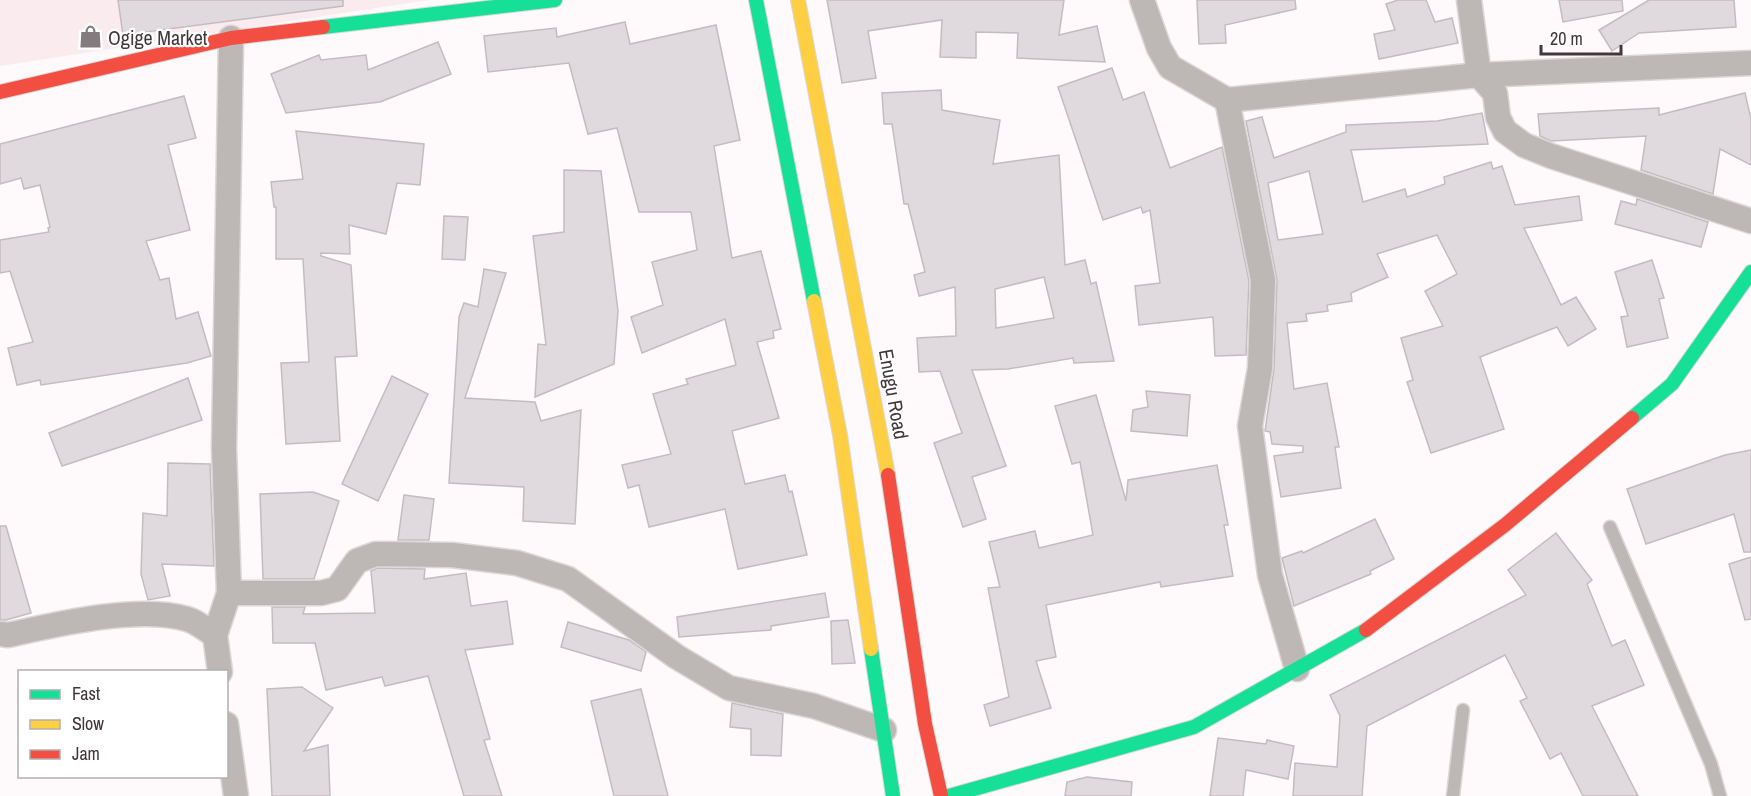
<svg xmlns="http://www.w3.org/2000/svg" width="1751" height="796" font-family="'Archivo Narrow',sans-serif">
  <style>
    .built { fill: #faebef }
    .building { fill: #e0d9de; stroke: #c3bcc0; stroke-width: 1.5; fill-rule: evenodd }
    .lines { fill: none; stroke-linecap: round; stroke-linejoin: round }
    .lane-casing { stroke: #dbd7d8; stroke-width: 15 }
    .street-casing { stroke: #dbd7d8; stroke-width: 27 }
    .fast-casing { stroke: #dbd7d8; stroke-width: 16 }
    .slow-casing { stroke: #dbd7d8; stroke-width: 16 }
    .jam-casing { stroke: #dbd7d8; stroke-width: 16 }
    .lane { stroke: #bdb7b6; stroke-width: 12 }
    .street { stroke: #bdb7b6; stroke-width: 24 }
    .fast { stroke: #16e098; stroke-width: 14 }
    .slow { stroke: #ffcf43; stroke-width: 14 }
    .jam { stroke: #f24e42; stroke-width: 14 }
    .labels { text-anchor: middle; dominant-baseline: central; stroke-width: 4.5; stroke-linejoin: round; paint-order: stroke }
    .poi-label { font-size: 20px; fill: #42373a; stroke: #fff; text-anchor: start }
    .street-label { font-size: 20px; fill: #42373a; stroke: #fff }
  </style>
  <rect width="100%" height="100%" fill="#fef9fb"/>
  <path class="built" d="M0 0H428L0 66Z"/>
  <g class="building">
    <path d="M118 0H343V6L123 35Z"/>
    <path d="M827 0H1064L1059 35 1097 26 1105 62 1017 58 1018 33 976 32V58L940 57 942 20 868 31 876 78 842 83Z"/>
    <path d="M1197 0H1295L1296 9 1225 25 1226 43 1199 44Z"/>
    <path d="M1398 0H1426L1435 22 1452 18 1458 43 1379 59 1374 34 1395 30 1386 4Z"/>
    <path d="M1559 0H1622L1623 11 1563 22Z"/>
    <path d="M1649 0H1734L1736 27 1639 33 1612 51 1599 30Z"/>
    <path d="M625 22 630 44 716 25 740 140 714 146 732 258 761 251 781 329 773 331 774 338 757 342 779 418 732 431 745 484 785 475 789 492 792 491 807 555 738 569 725 509 649 527 639 485 628 488 622 465 671 454 653 394 688 384 686 379 736 365 725 319 642 353 631 317 663 305 652 262 697 250 691 212H639L617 128 588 134 569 63 488 72 484 36 556 28 557 37Z"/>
    <path d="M438 42 451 74 380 102 286 113 271 74 319 55 321 60 366 55 368 70Z"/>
    <path d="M1112 68 1123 100 1144 92 1170 168 1222 147 1249 281 1246 355 1215 356 1213 317 1139 325 1135 286 1160 283 1150 210 1143 213 1141 207 1103 220 1058 87Z"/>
    <path d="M941 90 942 110 1000 120 993 164 1059 155 1065 265 1085 260 1091 284 1096 282 1114 361 1074 363 1073 358 1008 369 972 370 1006 466 972 477 986 519 963 527 934 443 962 433 940 371 919 372 917 338 956 336 955 287 919 296 914 275 925 272 908 204H904L892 124H884L882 93ZM1044 277 1054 318 996 328 995 289Z"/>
    <path d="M1745 93 1751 119V165L1720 149 1713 194 1641 170 1646 136 1551 141 1540 136 1538 114 1659 108V115Z"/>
    <path d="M184 96 196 138 168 145 190 230 146 241 160 280 169 278 176 319 198 312 211 356 187 363 41 385 40 380 17 385 8 348 33 342 10 271 0 273V240L49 232 48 228 50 227 40 185 24 189 21 178 0 184V144Z"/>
    <path d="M1482 113 1488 144 1351 150 1363 202 1405 189 1407 197 1445 184 1444 177 1491 162 1493 169 1502 166 1515 205 1579 196 1582 220 1524 228 1561 305 1576 297 1596 329 1568 346 1557 327 1480 357 1504 429 1431 453 1407 382 1413 380 1401 338 1443 326 1425 291 1457 274 1437 235 1377 254 1388 277 1351 293 1352 301 1327 305 1328 311 1306 314 1307 321 1287 323 1294 389 1327 383 1339 447H1335L1341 488 1281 497 1274 456 1303 452V446L1272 444 1270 432 1265 431 1274 369 1277 280 1246 121 1262 117 1274 158 1346 132V125L1437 121ZM1309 171 1323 234 1278 240 1268 183Z"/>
    <path d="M296 131 424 144 420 185 397 183 386 234 349 225 350 254 321 253V256L351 265 357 356 335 357 340 441 286 444 281 363 309 362 303 259H276V207H274L271 182 303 179Z"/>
    <path d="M564 170 601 171 618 311 614 364 535 397 538 344 546 345 533 236 564 232Z"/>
    <path d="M1637 199 1708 222 1701 247 1615 224 1621 201 1636 205Z"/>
    <path d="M444 216 468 217 465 260 442 259Z"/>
    <path d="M1652 260 1664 298 1659 299 1668 338 1627 347 1621 317 1628 316 1615 272Z"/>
    <path d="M484 269 506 273 465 398 535 402 541 421 581 410 575 524 523 521 524 487 449 483 459 317 464 303 478 307Z"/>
    <path d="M392 376 428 394 378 501 342 484Z"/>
    <path d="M188 378 202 420 62 466 49 433Z"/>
    <path d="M1146 391 1190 395 1187 436 1131 431 1133 410 1148 407Z"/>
    <path d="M1096 395 1126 501 1128 480 1217 465 1228 525H1224L1233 576 1161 587 1160 582 1046 605 1056 657 1036 661 1051 708 990 726 984 705 1009 697 988 588 1000 587 989 542 1035 531 1039 548 1093 535 1080 462 1072 464 1055 406Z"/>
    <path d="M1751 450V552H1744L1734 514 1646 544 1627 489 1725 455Z"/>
    <path d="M168 463 210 464 214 566 162 564 170 596 148 600 141 574 143 513 167 516Z"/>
    <path d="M313 492 339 501 314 579H263L260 494Z"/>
    <path d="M404 495 434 499 429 540H398Z"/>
    <path d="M1375 519 1394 559 1370 571 1371 574 1294 606 1282 558 1302 551 1303 553Z"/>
    <path d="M0 526H6L31 613 6 620H0Z"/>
    <path d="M1556 533 1592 580 1587 584 1612 646 1625 640 1644 685 1592 706 1638 796H1583L1561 753 1550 759 1520 701 1527 698 1505 655 1367 726 1362 796H1293L1295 763 1337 767 1340 716 1330 695 1526 595 1508 570Z"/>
    <path d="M1751 557V619L1745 620 1729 564Z"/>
    <path d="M378 568 425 569 424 579 466 573 471 606 507 601 513 644 465 650 490 739 484 740 502 796H464L428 676 385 686 382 677 326 690 315 643H273L272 607H305L303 614 375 613 371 571Z"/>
    <path d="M825 593 829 617 771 626V630L679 637 677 617Z"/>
    <path d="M848 620 855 663 832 664 831 621Z"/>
    <path d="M568 622 629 640 646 652 641 671 561 647Z"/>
    <path d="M302 687 333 708 304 751 328 745 330 796H272L267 689Z"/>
    <path d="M641 689 668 796H614L591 701Z"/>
    <path d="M732 703 783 714 781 756 751 755V729L730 727Z"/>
    <path d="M1218 738 1266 744 1267 740 1294 746 1288 779 1246 770 1243 796H1210Z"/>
    <path d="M1087 777 1132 782 1131 796H1065L1067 782Z"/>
  </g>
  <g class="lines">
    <defs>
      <g id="lane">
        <path d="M1610 527 1711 764 1720 796"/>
        <path d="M1453 796 1463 710"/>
      </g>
      <g id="street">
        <path d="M1142 0 1159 48 1170 67 1227 100 1479 75 1751 63"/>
        <path d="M1469 0 1479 75 1495 93 1498 117 1505 131 1524 145 1551 156 1751 221"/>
        <path d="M1227 100 1263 280 1260 368 1250 426 1270 575 1297 669"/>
        <path d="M229 593H321L337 589 357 561 376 554 452 555 517 563 568 579 677 657 729 688 814 706 884 730"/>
        <path d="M0 634 8 635C58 624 137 605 187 619 196 621 206 630 215 635"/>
        <path d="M220 672 215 635 229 593 224 449 231 38"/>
        <path d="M226 724 236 796"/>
      </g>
      <g id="fast">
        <path d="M756 0 814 301"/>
        <path d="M323 27 555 0"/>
        <path d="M1632 418 1672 384 1751 272"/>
        <path d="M871 649 893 796"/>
        <path d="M949 796 1194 727 1366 630"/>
      </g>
      <g id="slow">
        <path d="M798 0 888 475"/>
        <path d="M814 301 840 435 871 649"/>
      </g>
      <g id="jam">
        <path d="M0 92 231 38 323 27"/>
        <path d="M888 475 925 724 941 796"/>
        <path d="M1366 630 1505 525 1632 418"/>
      </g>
    </defs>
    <use href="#lane" class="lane-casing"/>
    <use href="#street" class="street-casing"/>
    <use href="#fast" class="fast-casing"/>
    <use href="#slow" class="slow-casing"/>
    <use href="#jam" class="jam-casing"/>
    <use href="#lane" class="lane"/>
    <use href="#street" class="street"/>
    <use href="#fast" class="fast"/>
    <use href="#slow" class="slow"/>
    <use href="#jam" class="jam"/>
  </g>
  <defs>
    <symbol id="shop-bare" viewBox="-9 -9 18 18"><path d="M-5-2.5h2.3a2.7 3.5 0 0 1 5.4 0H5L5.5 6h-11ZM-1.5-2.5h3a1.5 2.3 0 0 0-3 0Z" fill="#847b7e" stroke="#fff" stroke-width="2.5" paint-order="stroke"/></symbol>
  </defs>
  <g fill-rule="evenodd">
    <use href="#shop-bare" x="74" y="20" width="33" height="33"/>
  </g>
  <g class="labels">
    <g class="poi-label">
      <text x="108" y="37">Ogige Market</text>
    </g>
    <g class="street-label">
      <text transform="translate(894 394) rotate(80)">Enugu Road</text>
    </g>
  </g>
  <rect x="18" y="670" width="210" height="108" fill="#ffffff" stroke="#b3afb0" stroke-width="1.5"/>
  <rect x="30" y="690" width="30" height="9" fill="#16e098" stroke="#b3afb0" stroke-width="1.5"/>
  <text x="72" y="700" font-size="18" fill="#42373a">Fast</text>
  <rect x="30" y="720" width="30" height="9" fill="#ffcf43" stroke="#b3afb0" stroke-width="1.5"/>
  <text x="72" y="730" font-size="18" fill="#42373a">Slow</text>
  <rect x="30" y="750" width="30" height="9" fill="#f24e42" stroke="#b3afb0" stroke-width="1.5"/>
  <text x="72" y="760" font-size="18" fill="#42373a">Jam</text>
  <path d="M1541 45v9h80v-9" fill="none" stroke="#42373a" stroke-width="3"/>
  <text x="1550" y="45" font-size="18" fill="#42373a" stroke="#ffffff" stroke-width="4.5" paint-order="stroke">20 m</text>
</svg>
